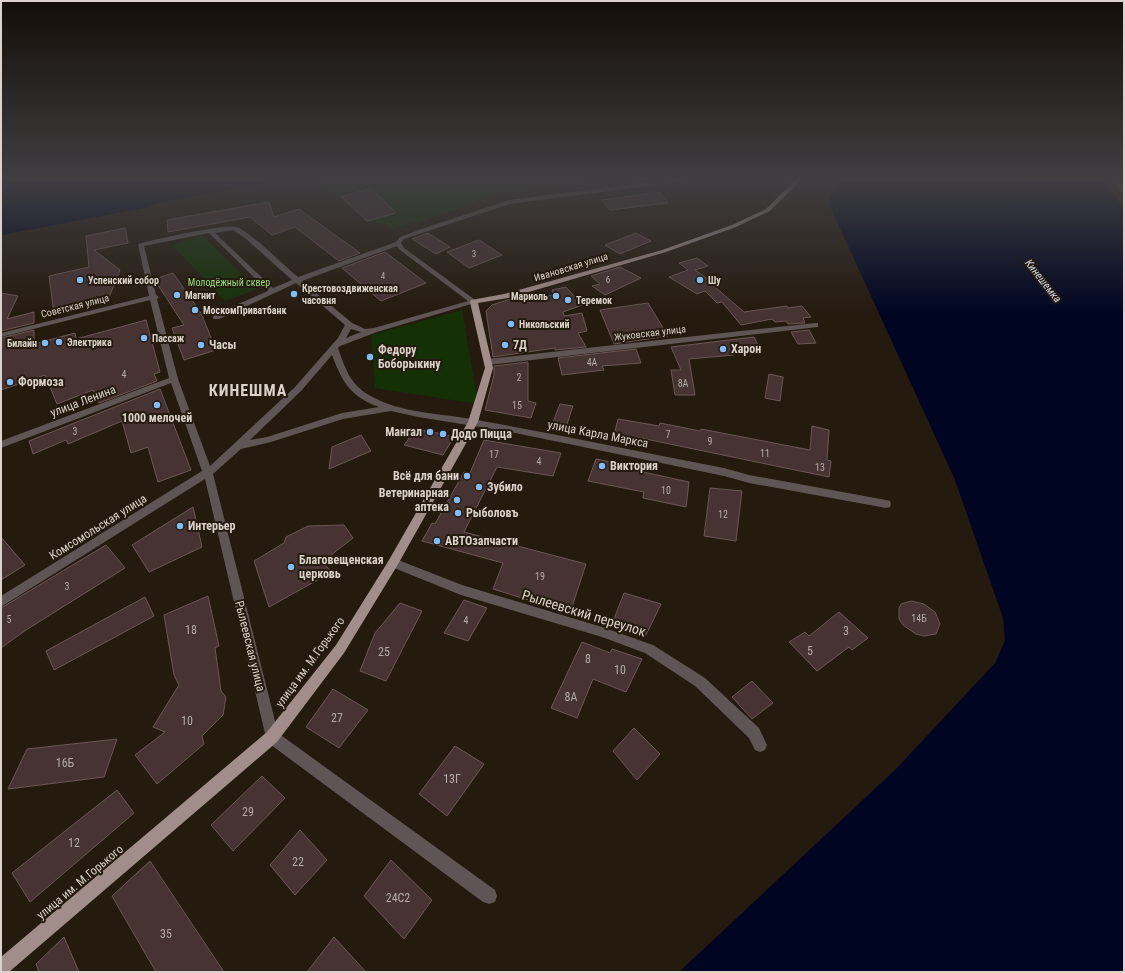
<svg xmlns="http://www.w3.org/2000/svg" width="1125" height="973" font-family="'Roboto Condensed',sans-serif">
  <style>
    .green { fill: #143106 }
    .water { fill: #000622 }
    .building { fill: #463332; stroke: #6c5756 }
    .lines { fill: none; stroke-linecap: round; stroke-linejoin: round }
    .minor { fill: #5f5554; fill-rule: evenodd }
    .major { fill: #a18e8a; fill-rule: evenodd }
    .poi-dot { fill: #7fbdfa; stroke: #251a0e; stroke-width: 1.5 }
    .labels { text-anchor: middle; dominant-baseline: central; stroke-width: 4; stroke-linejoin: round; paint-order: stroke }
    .far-number-label { font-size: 9px; fill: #b6aba5 }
    .far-street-label { font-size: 10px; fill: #dbd3cb; stroke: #251a0e }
    .far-poi-label { font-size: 10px; font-weight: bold; fill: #dbd3cb; stroke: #251a0e; text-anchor: start }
    .far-park-label { font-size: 10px; fill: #99de7f; stroke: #251a0e }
    .number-label { font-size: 10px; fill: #b6aba5 }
    .far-water-label { font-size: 11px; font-style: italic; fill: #ceddee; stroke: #251a0e }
    .poi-label { font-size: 12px; font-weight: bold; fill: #dbd3cb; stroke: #251a0e; text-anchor: start }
    .street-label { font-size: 12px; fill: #dbd3cb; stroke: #251a0e }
    .near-number-label { font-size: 12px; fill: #b6aba5 }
    .near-street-label { font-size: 14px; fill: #dbd3cb; stroke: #251a0e }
    .district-label { font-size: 16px; font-weight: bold; letter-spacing: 1px; fill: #dbd3cb; stroke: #251a0e }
  </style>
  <rect width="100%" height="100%" fill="#251a0e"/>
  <g class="green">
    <path d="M324 178H610L497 194 415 224 413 222 392 229 386 225 367 221 341 197 319 187 326 180Z"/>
    <path d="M202 235 257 289 225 301 172 245Z"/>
    <path d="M462 310 478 404 375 388 371 335Z"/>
  </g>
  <g class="water">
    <path d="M1 178H296L157 203 149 207 2 235Z"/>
    <path d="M843 178H1103L1124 209V972H679L896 769 995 663 1005 641 1003 618 955 480 829 204C829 191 834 186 843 178Z"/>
  </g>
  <g class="building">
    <path d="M371 188 396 213 367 221 341 197Z"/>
    <path d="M659 192 668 203 610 210 602 200Z"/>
    <path d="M269 202 274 217 299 209 360 253 339 261 295 227 272 235 250 217 168 232 167 220Z"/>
    <path d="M125 228 128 243 94 250 120 270 108 300 54 314 49 276 89 267 86 236Z"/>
    <path d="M428 233 450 247 436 254 412 239Z"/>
    <path d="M636 233 651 241 620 254 605 245Z"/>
    <path d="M479 240 502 255 469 268 447 252Z"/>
    <path d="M385 252 426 283 381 301 342 268Z"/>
    <path d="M697 258 708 266 695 270 719 287 716 288 744 312 787 306 788 308 802 306 811 317 803 318 805 323 788 324 786 321 775 322 772 319 741 325 722 302 717 303 705 291 697 294 669 277 688 270 679 263Z"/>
    <path d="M620 267 641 278 605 295 592 286 600 284 591 276Z"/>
    <path d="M173 273 201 313 216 350 184 360 172 328 184 325 154 279Z"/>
    <path d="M566 287 582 305 563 312 564 316 582 313 587 331 578 333 586 347 555 350V348L493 357 486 311 492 305 526 294 532 299 554 295 552 290Z"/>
    <path d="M1 293 18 296 7 319 34 312V323L1 331Z"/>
    <path d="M648 303 668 336 614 344 600 310Z"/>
    <path d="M146 320 160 372 154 374 157 381 99 403 93 390 57 404 45 375 1 390V338L34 330V344L75 333 76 339Z"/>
    <path d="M809 330 816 343 798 344 791 332Z"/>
    <path d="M754 337 760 349 732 351 734 355 689 359 695 395H675L671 370H681L671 347Z"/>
    <path d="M636 349 641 363 602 366 604 370 562 375 558 358Z"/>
    <path d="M528 362V401L536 403 531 418 485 410 494 375V366Z"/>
    <path d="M769 374 783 377 780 401 765 398Z"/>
    <path d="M160 389 191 470 158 482 148 447 131 453 122 421 68 444 66 440 33 454 29 441Z"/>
    <path d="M560 404 573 406 567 424 553 422Z"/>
    <path d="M618 419 659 426 660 423 700 431 701 429 810 450 812 426 829 430 827 460 831 461 829 477 636 437V438L614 435Z"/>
    <path d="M416 429 443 434 454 437 443 455 404 445Z"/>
    <path d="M361 435 371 451 329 469 332 447Z"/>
    <path d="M484 440 561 453 553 476 497 467 464 532 586 564 570 613 493 589 503 563 422 541 432 523 435 524 464 472 470 473Z"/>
    <path d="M596 459 635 467 634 470 689 482 686 507 643 498 644 492 588 481Z"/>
    <path d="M710 488 742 491 736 541 704 536Z"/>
    <path d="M193 507 202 547 149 572 132 545Z"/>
    <path d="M344 525 353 538 322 562 332 572 269 607 254 561 284 543 286 537 308 526Z"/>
    <path d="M1 537 25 565 1 580Z"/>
    <path d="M106 545 125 568 26 630 1 648V608Z"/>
    <path d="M624 593 661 604 645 637 612 624Z"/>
    <path d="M208 596 219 646 215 648 221 691 226 697 223 715 202 736 204 744 157 784 135 755 165 732 153 727 179 685 174 675 164 615Z"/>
    <path d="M145 597 154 616 54 670 46 651Z"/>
    <path d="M464 600 487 608 468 641 444 633Z"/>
    <path d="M911 601 924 604 935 612 940 624 936 634 924 636 916 634 903 625 899 619V608L901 604Z"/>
    <path d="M400 603 422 611 386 681 360 671 375 633Z"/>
    <path d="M839 612 868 638 852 650 849 647 817 671 789 642 805 632 809 636Z"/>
    <path d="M582 642 610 653 612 649 642 659 626 692 593 679 577 718 551 708Z"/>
    <path d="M752 681 773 703 752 719 732 697Z"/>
    <path d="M333 689 368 710 339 748 306 727Z"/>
    <path d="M634 728 660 754 637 780 613 751Z"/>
    <path d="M117 739 104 777 8 789 27 749Z"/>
    <path d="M455 746 484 764 447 816 419 794Z"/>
    <path d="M262 776 285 798 233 851 211 825Z"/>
    <path d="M117 790 134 813 30 902 12 873Z"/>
    <path d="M300 830 327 860 295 895 270 865Z"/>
    <path d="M391 860 432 900 404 939 364 896Z"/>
    <path d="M150 861 224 972H156L112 896Z"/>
    <path d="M64 937 79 972H39L36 964Z"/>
    <path d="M334 937 366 972H307Z"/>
  </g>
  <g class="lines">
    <g class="minor">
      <path d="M682 178 684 179V181L510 204 404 239 401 243 404 248 478 302 377 332 340 346 338 348C345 368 350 384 369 395 401 414 441 413 477 420 560 435 642 452 724 468L749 475 886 500 890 501 891 504 890 507 886 508 749 483 724 476 505 431 418 417 391 411 343 419 271 442 241 449 213 474 278 733 495 890 497 896 495 902 489 904 483 902 267 742 205 479 1 607V596L202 471 171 383 1 448V441L169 378 150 300 1 337V333L149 296 138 244C151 240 228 223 237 227 254 235 282 264 298 277L396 242 400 237 419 230 509 200ZM233 230 245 238 292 280 273 288 215 233ZM209 233 268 291 213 315V319H219L296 283 345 325 338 338 295 387 210 466 178 379 157 299 159 297 156 295 144 246ZM397 246 400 250 468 301 374 328 365 329 352 323 302 281ZM351 329 361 332 346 338ZM332 355C342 382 351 397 379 407L342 413 267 437 250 440 301 391Z"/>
      <path d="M1111 178H1117L1124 188V194L1122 193Z"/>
      <path d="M815 323H818V327L488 365 484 362 488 359Z"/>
      <path d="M393 558 462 585 602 627 653 645 705 678 759 728 767 745 765 750 760 752 755 750 749 738 695 686 645 653 602 637 461 595 389 566 387 563 389 560Z"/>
    </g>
    <path class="major" d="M797 178H803L770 211 736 227 666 252 508 298 478 303 493 368 478 422 397 566 344 653 277 742 9 972H1V957L267 732 336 645 389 560 468 422 485 368 470 302 471 300 504 294 662 250 732 225 766 209Z"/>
  </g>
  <linearGradient id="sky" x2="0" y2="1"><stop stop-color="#140e08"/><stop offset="0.57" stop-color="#403e41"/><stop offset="1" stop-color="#403e41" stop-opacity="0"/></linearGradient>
  <rect width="1125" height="314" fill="url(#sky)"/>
  <g class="poi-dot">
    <circle cx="80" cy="280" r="4"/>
    <circle cx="700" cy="280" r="4"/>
    <circle cx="294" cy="294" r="4"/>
    <circle cx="177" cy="295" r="4"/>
    <circle cx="556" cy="296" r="4"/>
    <circle cx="568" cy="300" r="4"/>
    <circle cx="195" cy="310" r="4"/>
    <circle cx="511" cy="324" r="4"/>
    <circle cx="144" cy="338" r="4"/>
    <circle cx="59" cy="342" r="4"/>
    <circle cx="45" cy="343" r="4"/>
    <circle cx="201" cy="345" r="4"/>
    <circle cx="505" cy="345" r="4"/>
    <circle cx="723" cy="349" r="4"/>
    <circle cx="370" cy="357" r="4"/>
    <circle cx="10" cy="382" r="4"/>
    <circle cx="157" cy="405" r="4"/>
    <circle cx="430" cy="432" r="4"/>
    <circle cx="443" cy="434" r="4"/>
    <circle cx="602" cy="466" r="4"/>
    <circle cx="467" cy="476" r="4"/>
    <circle cx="479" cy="487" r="4"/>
    <circle cx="457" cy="500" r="4"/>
    <circle cx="458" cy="513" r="4"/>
    <circle cx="180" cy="526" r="4"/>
    <circle cx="437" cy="541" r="4"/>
    <circle cx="291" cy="567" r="4"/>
  </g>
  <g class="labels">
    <g class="far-number-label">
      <text x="474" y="254">3</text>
      <text x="383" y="276">4</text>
      <text x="608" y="280">6</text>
    </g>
    <g class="far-street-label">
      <text transform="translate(571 267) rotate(-17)">Ивановская улица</text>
      <text transform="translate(75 306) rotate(-14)">Советская улица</text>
      <text transform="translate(650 333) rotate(-7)">Жуковская улица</text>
    </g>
    <g class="far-poi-label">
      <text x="88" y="280">Успенский собор</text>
      <text x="708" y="280">Шу</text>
      <text x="302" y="288">Крестовоздвиженская<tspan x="302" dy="12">часовня</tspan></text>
      <text x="185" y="295">Магнит</text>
      <text x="548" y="296" text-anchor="end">Мариоль</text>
      <text x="576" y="300">Теремок</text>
      <text x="203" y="310">МоскомПриватбанк</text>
      <text x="519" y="324">Никольский</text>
      <text x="152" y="338">Пассаж</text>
      <text x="67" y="342">Электрика</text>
      <text x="37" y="343" text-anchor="end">Билайн</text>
    </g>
    <g class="far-park-label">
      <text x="229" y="282">Молодёжный сквер</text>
    </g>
    <g class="number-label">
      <text x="592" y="362">4А</text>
      <text x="124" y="374">4</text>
      <text x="519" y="377">2</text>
      <text x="683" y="383">8А</text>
      <text x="517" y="405">15</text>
      <text x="75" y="431">3</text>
      <text x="668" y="434">7</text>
      <text x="710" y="441">9</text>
      <text x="765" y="453">11</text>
      <text x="494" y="454">17</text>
      <text x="539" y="461">4</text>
      <text x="820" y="467">13</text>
      <text x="666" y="490">10</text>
      <text x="723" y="514">12</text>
      <text x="540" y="576">19</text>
      <text x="67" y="586">3</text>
      <text x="919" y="618">14Б</text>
      <text x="9" y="619">5</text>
      <text x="466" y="620">4</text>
    </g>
    <g class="far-water-label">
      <text transform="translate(1043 281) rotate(52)">Кинешемка</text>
    </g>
    <g class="poi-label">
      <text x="209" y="345">Часы</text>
      <text x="513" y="345">7Д</text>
      <text x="731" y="349">Харон</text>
      <text x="378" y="350">Федору<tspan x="378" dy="14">Боборыкину</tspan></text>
      <text x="18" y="382">Формоза</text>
      <text x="157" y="418" text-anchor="middle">1000 мелочей</text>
      <text x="422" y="432" text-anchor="end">Мангал</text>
      <text x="451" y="434">Додо Пицца</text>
      <text x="610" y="466">Виктория</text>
      <text x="459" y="476" text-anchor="end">Всё для бани</text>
      <text x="487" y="487">Зубило</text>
      <text x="449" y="493" text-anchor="end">Ветеринарная<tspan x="449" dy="14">аптека</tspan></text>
      <text x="466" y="513">Рыболовъ</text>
      <text x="188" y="526">Интерьер</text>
      <text x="445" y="541">АВТОзапчасти</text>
      <text x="299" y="560">Благовещенская<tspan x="299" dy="14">церковь</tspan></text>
    </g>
    <g class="street-label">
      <text transform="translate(83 401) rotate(-21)">улица Ленина</text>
      <text transform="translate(598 434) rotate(11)">улица Карла Маркса</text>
      <text transform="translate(98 527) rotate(-32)">Комсомольская улица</text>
      <text transform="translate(250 646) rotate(76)">Рылеевская улица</text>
      <text transform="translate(310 662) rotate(-54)">улица им. М.Горького</text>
      <text transform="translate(80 882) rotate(-40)">улица им. М.Горького</text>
    </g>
    <g class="near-number-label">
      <text x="191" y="630">18</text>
      <text x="846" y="631">3</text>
      <text x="810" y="651">5</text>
      <text x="384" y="652">25</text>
      <text x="588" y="659">8</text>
      <text x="620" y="670">10</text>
      <text x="571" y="697">8А</text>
      <text x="337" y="718">27</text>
      <text x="187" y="721">10</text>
      <text x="65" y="763">16Б</text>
      <text x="452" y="779">13Г</text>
      <text x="248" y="812">29</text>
      <text x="74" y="843">12</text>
      <text x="298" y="862">22</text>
      <text x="398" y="898">24С2</text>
      <text x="166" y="934">35</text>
    </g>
    <g class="near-street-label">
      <text transform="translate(584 613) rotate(17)">Рылеевский переулок</text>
    </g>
    <g class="district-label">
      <text x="248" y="390">КИНЕШМА</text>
    </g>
  </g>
  <rect width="1125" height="973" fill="none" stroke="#dbd3cb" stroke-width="4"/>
</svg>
